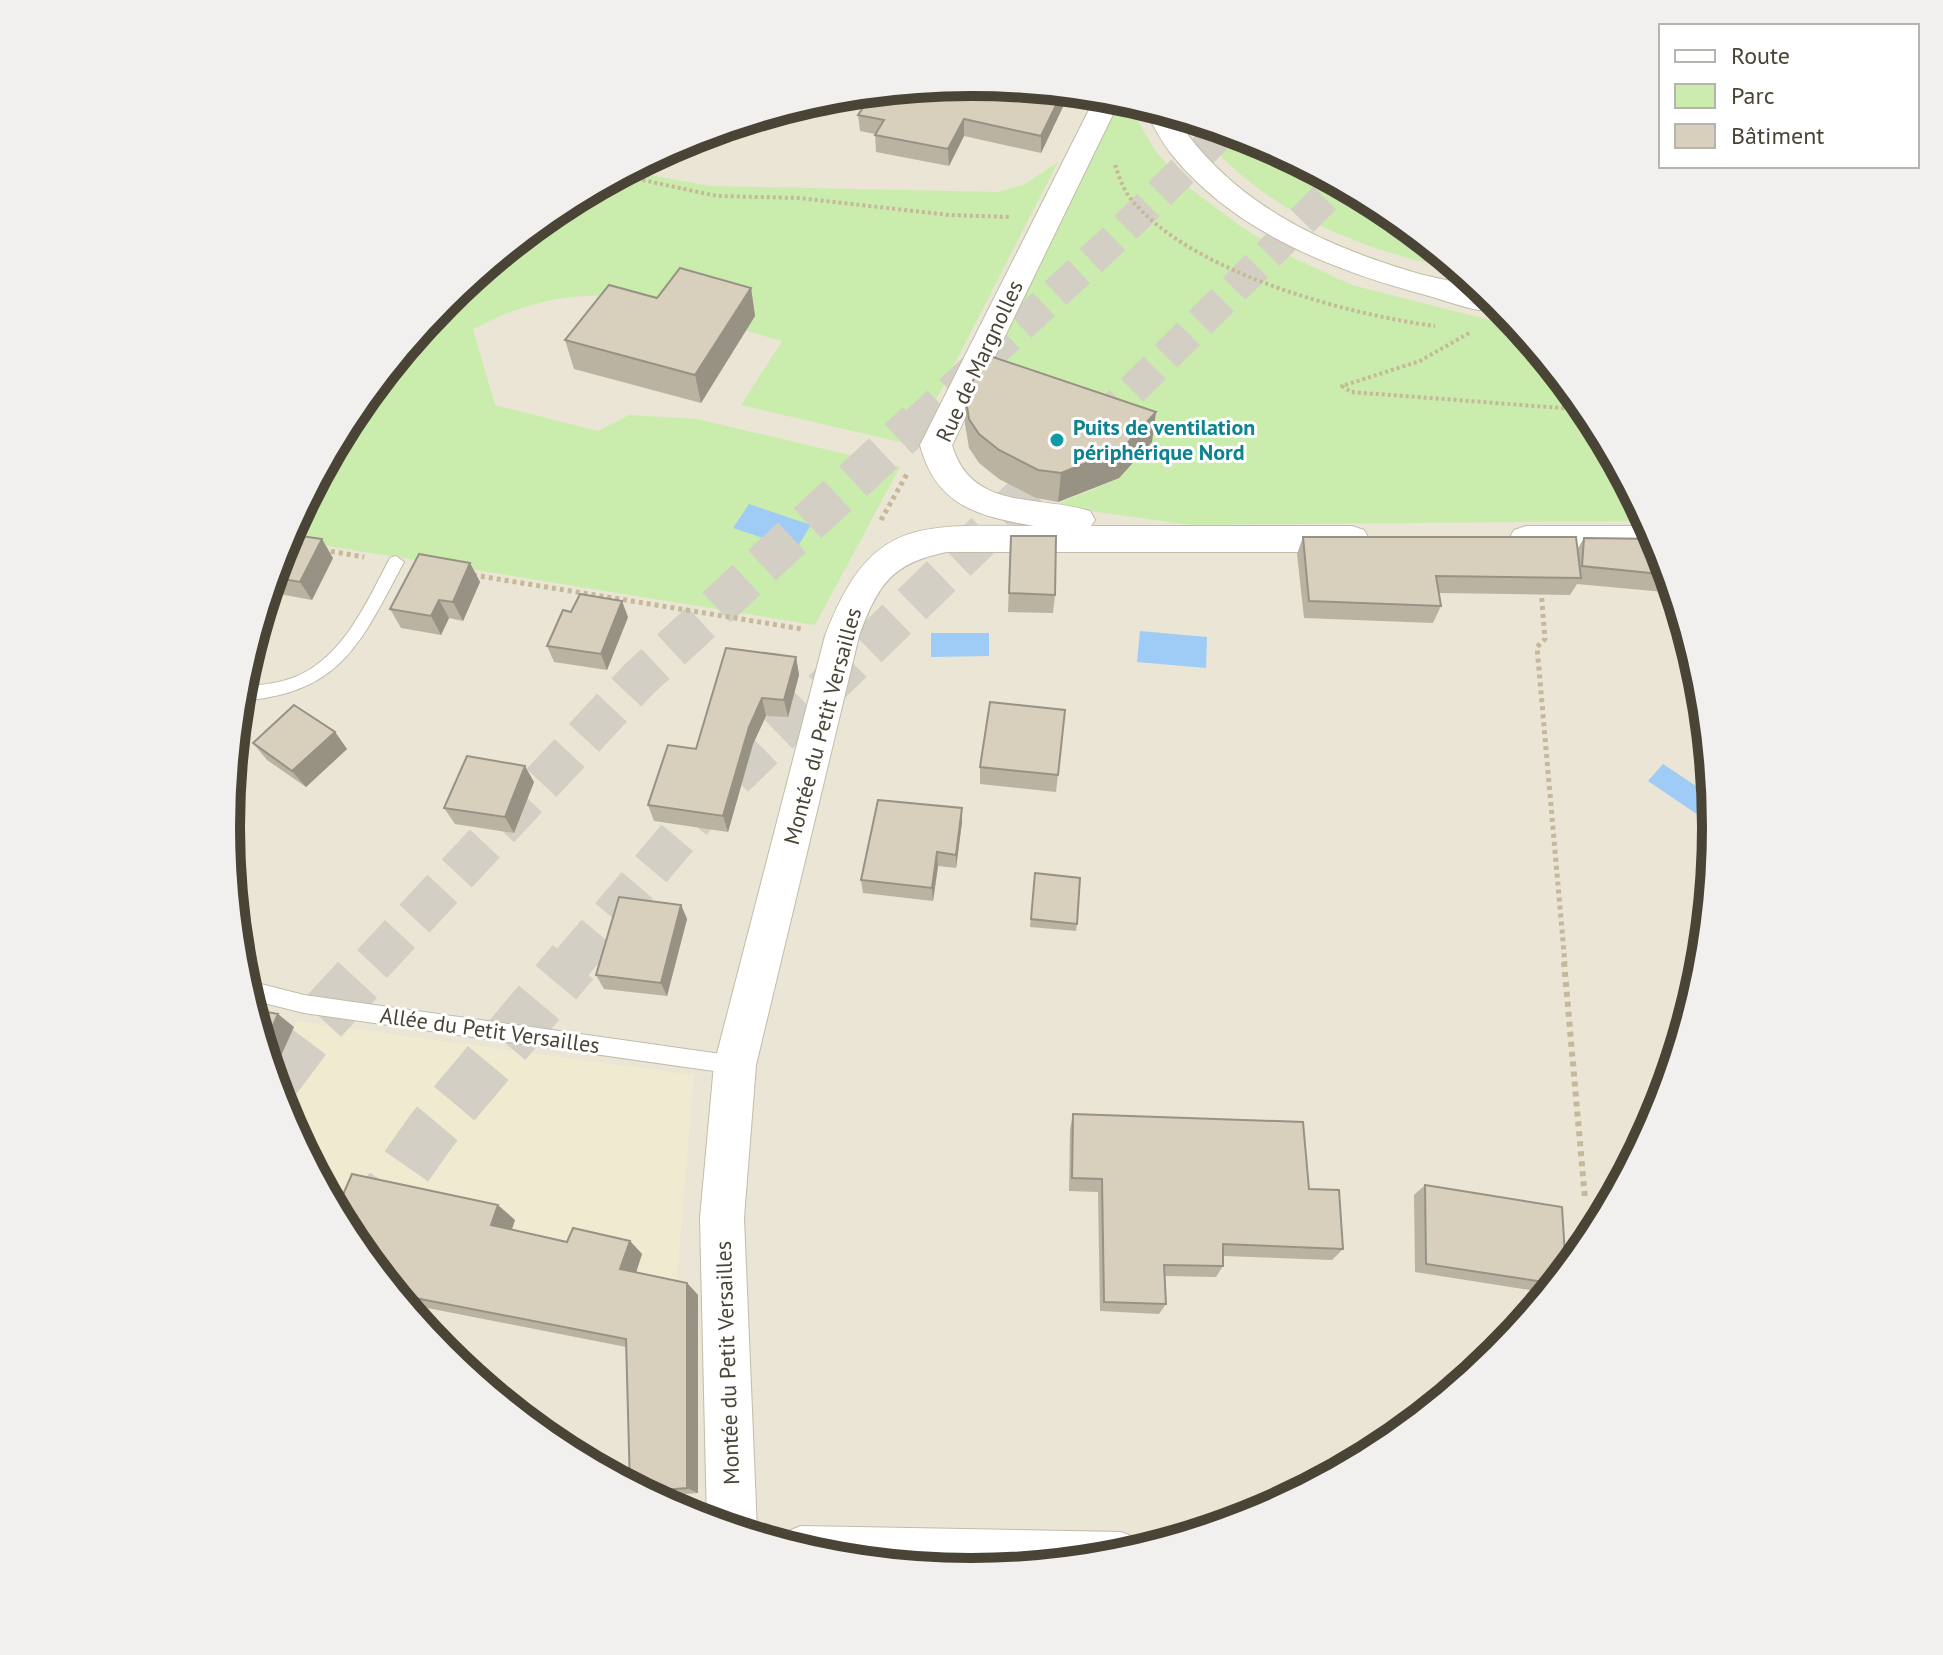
<svg xmlns="http://www.w3.org/2000/svg" width="1943" height="1655" font-family="'PT Sans',sans-serif">
  <style>
    .residential { fill: #eae5d5 }
    .education { fill: #f0ead0 }
    .green { fill: #caedad }
    .water { fill: #9fcbf7 }
    .lines { fill: none; stroke-linecap: round; stroke-linejoin: round }
    .trunk-tunnel-far2 { stroke: #d3cfc4; stroke-width: 32; stroke-dasharray: 32 16; stroke-linecap: butt }
    .trunk-tunnel-far1 { stroke: #d3cfc4; stroke-width: 41; stroke-dasharray: 41 21; stroke-linecap: butt }
    .trunk-tunnel { stroke: #d3cfc4; stroke-width: 53; stroke-dasharray: 53 26; stroke-linecap: butt }
    .service-casing { stroke: #c2bca9; stroke-width: 2 }
    .minor-casing { stroke: #c2bca9; stroke-width: 2 }
    .path-far2 { stroke: #c5b999; stroke-width: 4; stroke-dasharray: 3 3; stroke-linecap: butt }
    .path-far1 { stroke: #c5b999; stroke-width: 5; stroke-dasharray: 4 4; stroke-linecap: butt }
    .path { stroke: #c5b999; stroke-width: 6; stroke-dasharray: 5 5; stroke-linecap: butt }
    .service { fill: #fff; fill-rule: evenodd }
    .minor { fill: #fff; fill-rule: evenodd }
    .wall { fill: #bab3a2 }
    .shaded-wall { fill: #979284 }
    .building { fill: #d8d0bc; stroke: #979284; stroke-width: 2 }
    .culture-dot { fill: #0f9aa8; stroke: #fff; stroke-width: 3 }
    .labels { text-anchor: middle; dominant-baseline: central; stroke-width: 6; stroke-linejoin: round; paint-order: stroke }
    .street-label { font-size: 22px; fill: #4a4436; stroke: #fff }
    .culture-label { font-size: 22px; font-weight: bold; fill: #0d838f; stroke: #fff; text-anchor: start }
    .rim { fill: none; stroke: #4a4436; stroke-width: 10 }
  </style>
  <rect width="100%" height="100%" fill="#f5f2e8"/>
  <circle class="residential" cx="972" cy="827" r="743"/>
  <path class="education" d="M296 1021 694 1075 676 1290 698 1295 697 1372 662 1354 402 1303 351 1241 283 1112 272 1076Z"/>
  <g class="green">
    <path d="M1118 97 1125 99 1156 152 1188 187 1243 228 1289 256 1352 285 1521 328 1592 414 1649 521 1191 525 1054 506C1091 487 1131 484 1146 440L986 368Z"/>
    <path d="M1193 120 1257 139 1386 208 1460 269C1367 255 1244 204 1193 120Z"/>
    <path d="M1058 162 913 445 741 405 782 341C661 307 596 265 473 329L495 405 598 431 629 415 697 419 900 467 815 625 285 539 352 413 445 300 558 207 626 171 711 186 998 192 1025 184Z"/>
  </g>
  <g class="water">
    <path d="M749 504 811 525 796 549 733 528Z"/>
    <path d="M1140 631 1207 637 1206 668 1137 662Z"/>
    <path d="M931 633H989V656L931 657Z"/>
    <path d="M1663 764 1714 798 1716 816 1710 823 1648 781Z"/>
  </g>
  <g class="lines">
    <g class="trunk-tunnel-far2">
      <path d="M915 424 1114 239 1225 129"/>
      <path d="M1098 424 1340 183"/>
    </g>
    <g class="trunk-tunnel-far1">
      <path d="M372 964 638 680 917 422"/>
      <path d="M571 964 704 806 1100 422"/>
    </g>
    <g class="trunk-tunnel">
      <path d="M273 1081 312 1029 374 962"/>
      <path d="M361 1231 432 1130 573 962"/>
    </g>
    <defs>
      <g id="service">
        <path d="M396 556 404 562C360 644 341 694 239 701L240 687C258 685 278 684 295 677 344 657 367 601 390 558Z"/>
        <path d="M245 980 304 995 735 1056 742 1058 745 1065 742 1072 735 1074 304 1013 248 999 243 981Z"/>
      </g>
      <g id="minor">
        <path d="M1097 94 1121 98 952 445C971 511 1038 495 1090 511L1095 520 1091 526H1352L1364 530 1369 539 1364 548 1352 552H947C891 563 878 585 859 636L756 1065 744 1218 757 1530 754 1537 707 1523 700 1218 714 1065 825 636C871 516 919 526 1034 526 978 516 936 506 920 445Z"/>
        <path d="M1146 105 1173 113C1226 199 1318 244 1413 272 1447 283 1483 281 1507 310 1485 316 1450 302 1429 296 1335 271 1236 233 1173 156 1161 142 1153 124 1144 109Z"/>
        <path d="M1526 526H1652L1663 550 1526 552 1514 548 1509 539 1514 530Z"/>
        <path d="M801 1526 1121 1532 1139 1539 1143 1551 1116 1559 971 1573 826 1559 779 1544 783 1533Z"/>
      </g>
    </defs>
    <use href="#service" class="service-casing"/>
    <use href="#minor" class="minor-casing"/>
    <g class="path-far2">
      <path d="M1115 165C1119 176 1123 189 1130 198 1189 272 1345 314 1435 326"/>
      <path d="M619 175 717 196 799 198 949 215 1010 217"/>
      <path d="M1469 333 1420 361 1342 386 1351 392 1588 410"/>
    </g>
    <g class="path-far1">
      <path d="M881 520 907 474"/>
      <path d="M323 550 364 557"/>
      <path d="M473 575 802 629"/>
      <path d="M1541 590 1545 639 1537 647 1565 964"/>
    </g>
    <path class="path" d="M1564 962 1585 1199"/>
    <use href="#service" class="service"/>
    <use href="#minor" class="minor"/>
  </g>
  <g class="wall">
    <path d="M972 82 1070 92 1041 153 964 136 949 166 876 152 875 134 860 131 858 115Z"/>
    <path d="M729 126 723 135 713 133 697 154 686 139Z"/>
    <path d="M751 288 755 316 701 403 574 369 565 340 657 298Z"/>
    <path d="M965 395 1152 442 1119 478 1058 502 1036 498 999 479 979 463 969 448 965 424Z"/>
    <path d="M1011 536 1055 595 1053 613 1008 612Z"/>
    <path d="M1303 537 1578 548 1584 538 1660 543 1677 599H1676L1675 593 1577 584 1570 595 1439 593 1441 606 1433 623 1304 618 1297 554Z"/>
    <path d="M283 542 333 558 312 600 268 592Z"/>
    <path d="M470 563 480 582 463 621 449 618 441 635 401 628 390 609Z"/>
    <path d="M628 617 607 670 554 662 547 646Z"/>
    <path d="M796 657 799 675 788 717 766 716 753 744 728 832 654 821 648 805 696 749Z"/>
    <path d="M1065 710 1056 792 980 784V767Z"/>
    <path d="M335 732 347 749 306 787 267 760 253 743Z"/>
    <path d="M534 782 514 833 455 824 444 808Z"/>
    <path d="M962 808V822L956 868 938 866 933 901 863 893 861 880Z"/>
    <path d="M1035 873 1077 924 1076 931 1030 927Z"/>
    <path d="M681 905 687 919 667 996 604 989 596 975Z"/>
    <path d="M1073 1114 1309 1189 1343 1249 1332 1260 1223 1256V1266L1216 1277 1165 1276 1166 1304 1159 1314 1100 1311 1098 1192 1069 1191 1070 1129Z"/>
    <path d="M1425 1185 1566 1272 1549 1293 1415 1272 1414 1195Z"/>
    <path d="M342 1197 515 1220 512 1230 567 1242 630 1241 642 1254 636 1272 687 1283 698 1295V1493L650 1497 630 1486 626 1347 402 1303 351 1241Z"/>
  </g>
  <g class="shaded-wall">
    <path d="M1063 91 1070 92 1041 153V136Z"/>
    <path d="M964 119V136L949 166 948 149Z"/>
    <path d="M729 126 723 135 721 128Z"/>
    <path d="M713 131V133L697 154 694 136Z"/>
    <path d="M751 288 755 316 701 403 695 375Z"/>
    <path d="M1156 412 1152 442 1119 478 1058 502 1061 473Z"/>
    <path d="M322 539 333 558 312 600 300 582Z"/>
    <path d="M470 563 480 582 463 621 453 602Z"/>
    <path d="M439 600 449 618 441 635 431 616Z"/>
    <path d="M622 601 628 617 607 670 601 654Z"/>
    <path d="M796 657 799 675 788 717 784 700Z"/>
    <path d="M762 698 766 716 753 744 728 832 723 816 749 727Z"/>
    <path d="M335 732 347 749 306 787 292 771Z"/>
    <path d="M525 766 534 782 514 833 505 817Z"/>
    <path d="M962 808V822L956 868V855Z"/>
    <path d="M937 852 938 866 933 901 932 888Z"/>
    <path d="M681 905 687 919 667 996 661 983Z"/>
    <path d="M278 1014 294 1027 272 1076 263 1048Z"/>
    <path d="M498 1205 515 1220 508 1239 491 1225Z"/>
    <path d="M630 1241 642 1254 633 1282 620 1269Z"/>
    <path d="M687 1283 698 1295V1493L687 1488Z"/>
  </g>
  <g class="building">
    <path d="M972 82 1063 91 1041 136 964 119 948 149 875 135 884 120 858 115 874 92Z"/>
    <path d="M680 268 751 288 695 375 565 340 609 285 657 298Z"/>
    <path d="M987 355 1156 412 1122 449 1061 473 1038 470 999 450 979 434 969 419 965 395Z"/>
    <path d="M287 534 322 539 300 582 272 577 283 542Z"/>
    <path d="M1011 536H1056L1055 595 1009 593Z"/>
    <path d="M1303 537H1576L1581 578 1436 576 1441 606 1309 601Z"/>
    <path d="M1584 538 1659 539 1670 575 1582 566Z"/>
    <path d="M419 554 470 563 453 602 439 600 431 616 390 609Z"/>
    <path d="M580 594 622 601 601 654 547 646 563 610 571 612Z"/>
    <path d="M726 648 796 657 784 700 762 698 749 727 723 816 648 805 668 745 696 749Z"/>
    <path d="M990 702 1065 710 1058 775 980 767Z"/>
    <path d="M294 705 335 732 292 771 253 743Z"/>
    <path d="M467 756 525 766 505 817 444 808Z"/>
    <path d="M878 800 962 808 956 855 937 852 932 888 861 880Z"/>
    <path d="M1035 873 1080 878 1077 924 1031 919Z"/>
    <path d="M619 897 681 905 661 983 596 975Z"/>
    <path d="M251 1009 278 1014 263 1048Z"/>
    <path d="M1073 1114 1303 1122 1309 1189 1339 1190 1343 1249 1223 1244V1266L1164 1265 1166 1304 1104 1302 1102 1179 1072 1178Z"/>
    <path d="M352 1174 498 1205 491 1225 567 1242 573 1228 630 1241 620 1269 687 1283V1488L640 1492 630 1486 626 1339 395 1294 351 1241 326 1194 342 1197Z"/>
    <path d="M1425 1185 1562 1207 1566 1272 1557 1284 1426 1264Z"/>
  </g>
  <circle class="culture-dot" cx="1057" cy="440" r="8"/>
  <g class="labels">
    <g class="street-label">
      <text transform="translate(979 361) rotate(-65)">Rue de Margnolles</text>
      <text transform="translate(822 726) rotate(-75)">Montée du Petit Versailles</text>
      <text transform="translate(490 1030) rotate(8)">Allée du Petit Versailles</text>
      <text transform="translate(727 1363) rotate(-92)">Montée du Petit Versailles</text>
    </g>
    <g class="culture-label">
      <text x="1073" y="427">Puits de ventilation<tspan x="1073" dy="25">périphérique Nord</tspan></text>
    </g>
  </g>
  <path d="M0 0H1943V1655H0ZM240 827a731 731 0 1 1 1462 0a731 731 0 1 1-1462 0Z" fill="#f1f0ef" fill-rule="evenodd"/>
  <path class="rim" d="M240 827a731 731 0 1 1 1462 0a731 731 0 1 1-1462 0Z"/>
  <rect x="1659" y="24" width="260" height="144" fill="#ffffff" stroke="#b7b4af" stroke-width="2"/>
  <rect x="1675" y="50" width="40" height="12" fill="#ffffff" stroke="#b7b4af" stroke-width="2"/>
  <text x="1731" y="64" font-size="24" fill="#4a4436">Route</text>
  <rect x="1675" y="84" width="40" height="24" fill="#caedad" stroke="#b7b4af" stroke-width="2"/>
  <text x="1731" y="104" font-size="24" fill="#4a4436">Parc</text>
  <rect x="1675" y="124" width="40" height="24" fill="#d8d0bc" stroke="#b7b4af" stroke-width="2"/>
  <text x="1731" y="144" font-size="24" fill="#4a4436">Bâtiment</text>
</svg>
